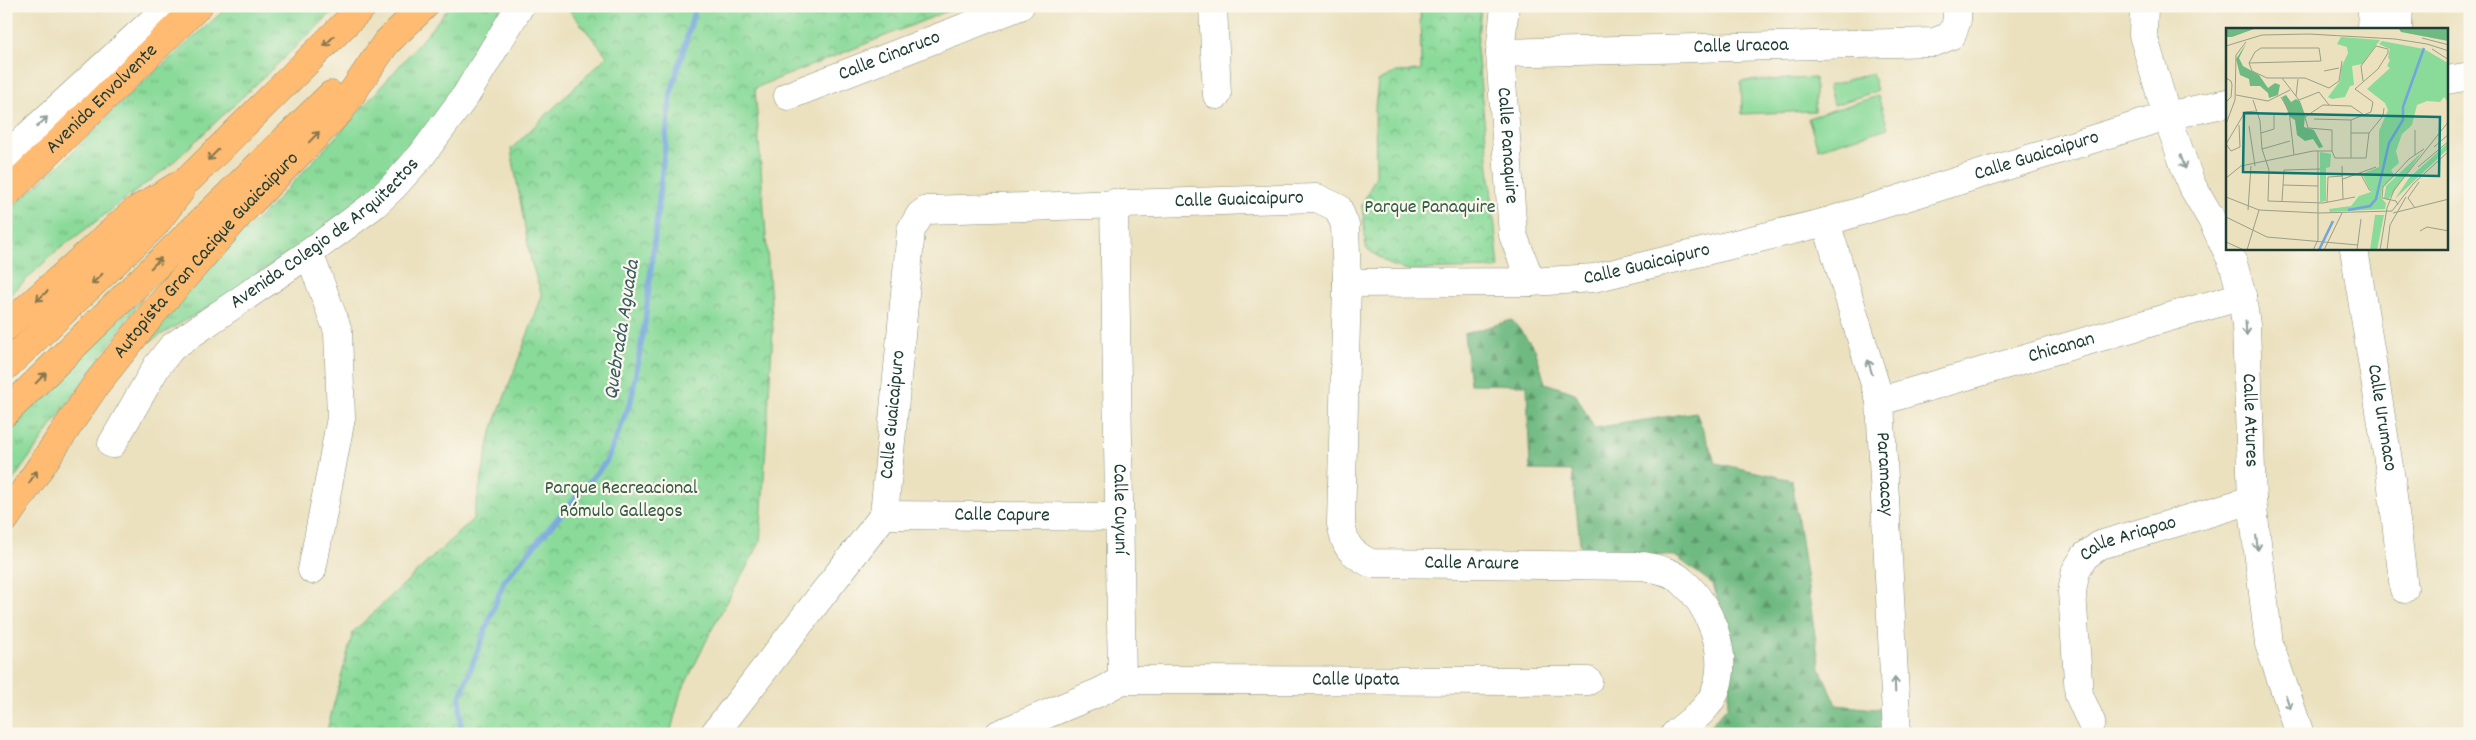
<svg xmlns="http://www.w3.org/2000/svg" width="2476" height="740" font-family="Dekko,sans-serif">
  <style>
    .grass { fill: url(#grass-tufts); stroke: #548c67 }
    .forest { fill: url(#forest-firs); stroke: #477c5b }
    .park { fill: url(#park-crowns); stroke: #548c67 }
    .pitch { fill: #8ada9a; stroke: #548c67 }
    .lines { fill: none; stroke-linecap: round; stroke-linejoin: round }
    .stream { stroke: #72a4dd; stroke-width: 5.5 }
    .minor-casing { stroke: #858f7a; stroke-width: 29 }
    .major-casing { stroke: #858f7a; stroke-width: 29 }
    .highway-casing { stroke: #858f7a; stroke-width: 29 }
    .minor { stroke: #fff; stroke-width: 28 }
    .major { stroke: #febb71; stroke-width: 28 }
    .highway { stroke: #febb71; stroke-width: 28 }
    .oneway { stroke: #83764f }
    .oneway2 { stroke: #8f9e9a }
    .labels { text-anchor: middle; dominant-baseline: central; stroke-width: 4.5; stroke-linejoin: round; paint-order: stroke }
    .street-label { font-size: 20px; fill: #1f3d34; stroke: #fbf7ec }
    .park-label { font-size: 20px; fill: #345c48; stroke: #fbf7ec }
    .water-label { font-size: 21px; font-style: italic; fill: #385c67; stroke: #fbf7ec }
    .inset-river { fill: none; stroke: #72a4dd; stroke-width: 2.5 }
    .inset-road { fill: none; stroke: #999f87; stroke-width: 1 }
    .view { fill: #0f766e; fill-opacity: 0.15; stroke: #0f766e; stroke-width: 2.5 }
    .inset-edge { fill: none; stroke: #1f3d34; stroke-width: 2.5 }
  </style>
  <defs>
    <pattern id="grass-tufts" width="24" height="20" patternUnits="userSpaceOnUse" patternTransform="scale(1.25)"><rect width="24" height="20" fill="#8ada9a"/><path d="M3 7l-1-3M5 7V3M7 7l1-3M15 17l-1-3M17 17v-4M19 17l1-3" fill="none" stroke="#70b27e"/></pattern>
    <pattern id="forest-firs" width="22" height="20" patternUnits="userSpaceOnUse" patternTransform="scale(1.25)"><rect width="22" height="20" fill="#6fba82"/><path d="M5 1l3.5 6h-7zM16 11l3.5 6h-7z" fill="#5b986b"/></pattern>
    <pattern id="park-crowns" width="20" height="18" patternUnits="userSpaceOnUse" patternTransform="scale(1.25)"><rect width="20" height="18" fill="#8ada9a"/><path d="M2 6a3 3 0 1 1 6 0M12 15a3 3 0 1 1 6 0" fill="none" stroke="#70b27e"/></pattern>
  </defs>
  <rect width="100%" height="100%" fill="#fbf7ec"/>
  <filter id="ink" filterUnits="userSpaceOnUse"><feTurbulence type="fractalNoise" baseFrequency=".02" numOctaves="2"/><feDisplacementMap in="SourceGraphic" scale="10" xChannelSelector="R" yChannelSelector="G"/><feConvolveMatrix kernelMatrix="1 2 1 2 8 2 1 2 1" color-interpolation-filters="sRGB"/></filter>
  <filter id="wash" filterUnits="userSpaceOnUse"><feTurbulence type="fractalNoise" baseFrequency=".0096" numOctaves="4" result="noise"/><feDisplacementMap in="SourceGraphic" scale="20" xChannelSelector="R" yChannelSelector="G"/><feGaussianBlur stdDeviation="1.12" result="paint"/><feColorMatrix in="noise" values="0 0 0 0 0 0 0 0 0 0 0 0 0 0 0 0 0 1.4 0 .05"/><feComposite in="paint" operator="in"/></filter>
  <g filter="url(#wash)">
    <rect width="100%" height="100%" fill="#ebe1bf"/>
    <g class="grass">
      <path d="M229 6H339L168 167 54 253 6 299V212L63 162 122 101Z"/>
      <path d="M450 6H502L433 121 367 199 222 299 147 343C168 314 189 286 214 260 232 241 253 224 272 205 333 140 394 75 450 6Z"/>
      <path d="M143 297 6 490V425Z"/>
    </g>
    <path class="forest" d="M1512 320 1535 349 1545 383 1575 393 1594 428 1696 412 1716 463 1792 480 1820 669 1837 705 1885 710 1892 734H1703L1727 707 1734 653 1713 584 1675 556 1581 552 1572 471 1530 470 1527 385 1470 384 1464 334Z"/>
    <g class="park">
      <path d="M566 6H960L755 88 773 330 760 543 712 629 680 695 670 734H326L353 632 473 519 491 433 542 296 531 261 511 149 607 56Z"/>
      <path d="M1420 6H1481L1477 49 1499 268 1408 270 1390 265 1366 248 1362 205 1376 176 1375 108 1378 81 1396 72 1421 71Z"/>
    </g>
    <g class="pitch">
      <path d="M1872 73 1877 91 1834 105 1828 86Z"/>
      <path d="M1815 78V111L1742 114 1741 81Z"/>
      <path d="M1878 96 1888 128 1818 149 1808 118Z"/>
    </g>
    <g class="lines">
      <path class="stream" d="M461 734 460 697 504 581 606 462 631 401 645 322 671 93 696 6"/>
    </g>
  </g>
  <g filter="url(#ink)">
    <g class="lines">
      <defs>
        <g id="minor">
          <path d="M1213 6 1217 95"/>
          <path id="s1" d="M1505 6 1500 53 1513 235 1531 282"/>
          <path id="s2" d="M2144 6 2143 35 2167 116 2191 184 2212 220 2233 263 2242 296 2246 325 2252 500 2269 644 2300 734"/>
          <path d="M2371 29 2372 6"/>
          <path d="M2398 29 2399 6"/>
          <path id="s3" d="M1500 53 1935 42 1952 35 1957 20V6"/>
          <path d="M2447 80 2470 76"/>
          <path id="s4" d="M788 96 1020 6"/>
          <path d="M6 156 169 6"/>
          <path id="s5" d="M1114 203 1122 680"/>
          <path id="s6" d="M1826 222 1880 401 1897 734"/>
          <path id="s7" d="M2354 249 2391 479 2404 589"/>
          <path d="M309 253 338 331 341 418 312 570"/>
          <path id="s8" d="M1347 283 1341 524C1345 546 1349 552 1370 563L1643 566C1656 569 1672 571 1682 581 1710 605 1729 653 1716 689 1710 709 1690 721 1675 734"/>
          <path id="s9" d="M1880 401 2242 296"/>
          <path id="s10" d="M112 444 157 366 172 347 309 253 374 205 393 187 421 156 466 95 520 6"/>
          <path id="s11" d="M884 515 1119 517"/>
          <path id="s12" d="M2091 722 2079 695 2072 592 2076 570 2085 556 2100 545 2252 500"/>
          <path id="s13" d="M714 734 884 515 911 230 920 215 927 210 1317 198 1338 208 1345 225 1347 283 1531 282 1594 278 1826 222 2167 116 2227 103"/>
          <path id="s14" d="M999 734 1100 692 1122 680 1588 681"/>
        </g>
        <g id="major">
          <path id="s15" d="M6 194 198 6"/>
        </g>
        <g id="highway">
          <path d="M6 327 135 211 189 179 363 6"/>
          <path d="M6 366 155 224 181 190"/>
          <path d="M6 412 331 95"/>
          <path id="s16" d="M6 518 97 383 153 313 244 209 339 112 386 43 424 6"/>
        </g>
      </defs>
      <use href="#minor" class="minor-casing"/>
      <use href="#major" class="major-casing"/>
      <use href="#highway" class="highway-casing"/>
      <use href="#minor" class="minor"/>
      <use href="#major" class="major"/>
      <use href="#highway" class="highway"/>
    </g>
    <defs><path id="oneway-shaft" d="M-6 0H5M1.5-3L5.5 0L1.5 3" fill="none" stroke-width="1.6" stroke-linecap="round" stroke-linejoin="round" transform="scale(1.25)"/></defs>
    <g class="oneway">
      <use href="#oneway-shaft" transform="translate(329 41) rotate(135)"/>
      <use href="#oneway-shaft" transform="translate(314 137) rotate(-46)"/>
      <use href="#oneway-shaft" transform="translate(213 155) rotate(135)"/>
      <use href="#oneway-shaft" transform="translate(156 263) rotate(-45)"/>
      <use href="#oneway-shaft" transform="translate(97 279) rotate(136)"/>
      <use href="#oneway-shaft" transform="translate(42 296) rotate(138)"/>
      <use href="#oneway-shaft" transform="translate(41 378) rotate(-45)"/>
      <use href="#oneway-shaft" transform="translate(33 477) rotate(-57)"/>
    </g>
    <g class="oneway2">
      <use href="#oneway-shaft" transform="translate(42 122) rotate(-44)"/>
      <use href="#oneway-shaft" transform="translate(2183 162) rotate(70)"/>
      <use href="#oneway-shaft" transform="translate(2246 328) rotate(86)"/>
      <use href="#oneway-shaft" transform="translate(1870 367) rotate(-107)"/>
      <use href="#oneway-shaft" transform="translate(2257 543) rotate(83)"/>
      <use href="#oneway-shaft" transform="translate(1895 685) rotate(-92)"/>
      <use href="#oneway-shaft" transform="translate(2288 702) rotate(72)"/>
    </g>
  </g>
  <g class="labels">
    <g class="street-label">
      <text stroke="none"><textPath href="#s3" startOffset="241">Calle Uracoa</textPath></text>
      <text stroke="none"><textPath href="#s4" startOffset="109">Calle Cinaruco</textPath></text>
      <text stroke="none"><textPath href="#s15" startOffset="135">Avenida Envolvente</textPath></text>
      <text stroke="none"><textPath href="#s1" startOffset="140">Calle Panaquire</textPath></text>
      <text stroke="none"><textPath href="#s13" startOffset="1786">Calle Guaicaipuro</textPath></text>
      <text stroke="none"><textPath href="#s13" startOffset="902">Calle Guaicaipuro</textPath></text>
      <text stroke="none"><textPath href="#s10" startOffset="305">Avenida Colegio de Arquitectos</textPath></text>
      <text stroke="none"><textPath href="#s16" startOffset="331">Autopista Gran Cacique Guaicaipuro</textPath></text>
      <text stroke="none"><textPath href="#s13" startOffset="1381">Calle Guaicaipuro</textPath></text>
      <text stroke="none"><textPath href="#s9" startOffset="189">Chicanan</textPath></text>
      <text stroke="none"><textPath href="#s13" startOffset="378">Calle Guaicaipuro</textPath></text>
      <text stroke="none"><textPath href="#s7" startOffset="171">Calle Urumaco</textPath></text>
      <text stroke="none"><textPath href="#s2" startOffset="434">Calle Atures</textPath></text>
      <text stroke="none"><textPath href="#s6" startOffset="260">Paramacay</textPath></text>
      <text stroke="none"><textPath href="#s5" startOffset="306">Calle Cuyuní</textPath></text>
      <text stroke="none"><textPath href="#s11" startOffset="118">Calle Capure</textPath></text>
      <text stroke="none"><textPath href="#s12" startOffset="219">Calle Ariapao</textPath></text>
      <text stroke="none"><textPath href="#s8" startOffset="394">Calle Araure</textPath></text>
      <text stroke="none"><textPath href="#s14" startOffset="368">Calle Upata</textPath></text>
    </g>
    <g class="park-label">
      <text x="1430" y="208">Parque Panaquire</text>
      <text x="621" y="489">Parque Recreacional<tspan x="621" dy="23">Rómulo Gallegos</tspan></text>
    </g>
    <g class="water-label">
      <text transform="translate(623 330) rotate(-81)">Quebrada Aguada</text>
    </g>
  </g>
  <g transform="translate(2226 28)">
    <rect width="222" height="222" fill="#ebe1bf"/>
    <path d="M222 115V121L169 171 183 150ZM196 124 162 172 158 170 160 158ZM149 187H158L151 222H144Z" fill="#8ada9a"/>
    <path d="M0 1H28L6 9H0ZM173 1H222V13L175 4ZM20 16 13 30 17 38 33 47 42 60 49 55 54 57 52 67 43 70 42 65 34 58H24L23 51 14 47 10 31ZM60 67 65 74 70 71 74 73 79 87 78 99 88 102 97 119 93 120 87 111 79 113 71 107 69 92 64 89 56 69Z" fill="#6fba82"/>
    <path d="M115 9 154 12 136 36 126 38 128 57 124 58 119 69 106 71 102 69 114 53 115 40 122 25 121 19 111 16ZM156 13 198 21 222 35V74L218 69 214 74 201 73 191 77 186 97 176 106 170 123 173 135 165 142 169 148 156 160 155 170 160 175 159 181 104 184 103 181 125 178 133 168 145 164 136 146 153 139V103L162 82 159 75 141 61 164 40 161 38 164 32 162 30 164 21 153 16ZM94 124 105 126 104 139 100 140V173L94 174Z" fill="#8ada9a"/>
    <path class="inset-river" d="M122 182 144 178 150 171 163 115 177 92V79L198 20M93 222 107 193"/>
    <path class="inset-road" d="M196 10 223 17M0 18 36 7 83 6 169 11 201 16 223 23M35 20H93L95 33 23 35 29 24ZM206 21 223 32M10 27 20 14M23 35 26 43 41 50H79L103 60 113 53 116 33M98 43 113 40M0 50 5 53 6 57 5 69 0 74M56 50 73 72 93 64 103 77M10 67 42 73 64 62M70 68 72 51M55 69 63 83 68 127M27 72 34 93 36 121 43 142 42 173 97 175 129 169M88 91 125 92 145 84 147 74 129 61 152 41 162 25V21L150 18 135 38 137 53M0 96 9 72 10 27M23 98 29 138M35 105 48 101V87M125 105H143M0 116 19 84 30 83M0 116 5 123 14 119 13 97M208 119 223 106M36 121 64 113M106 123V102L82 100 79 89 97 77 125 78 138 87M189 127V102M125 130V92M116 138 117 171M192 139 223 113M134 145 144 163M0 150 15 138 87 123H106L109 130H140L143 105 157 88 158 80M117 151 150 139M57 157 92 158M0 169 33 182 93 185 166 183 187 156 223 123M56 173 58 142 94 141M101 174 102 149 117 148M172 177 170 173 156 170 157 159 183 131 198 121M189 180 182 170 193 154M22 182 25 138M167 185 223 171M0 189 41 209 132 217M194 203 201 199 223 203M0 214 18 222M21 222 33 182M87 222 92 212V123M98 222 116 185M131 222 135 191M154 222 161 180 168 162 223 93M161 222 164 197 180 169"/>
    <path class="view" d="M18 85 214 89 213 148 17 144Z"/>
    <rect width="222" height="222" class="inset-edge"/>
  </g>
  <rect width="2476" height="740" fill="none" stroke="#fbf7ec" stroke-width="25"/>
</svg>
